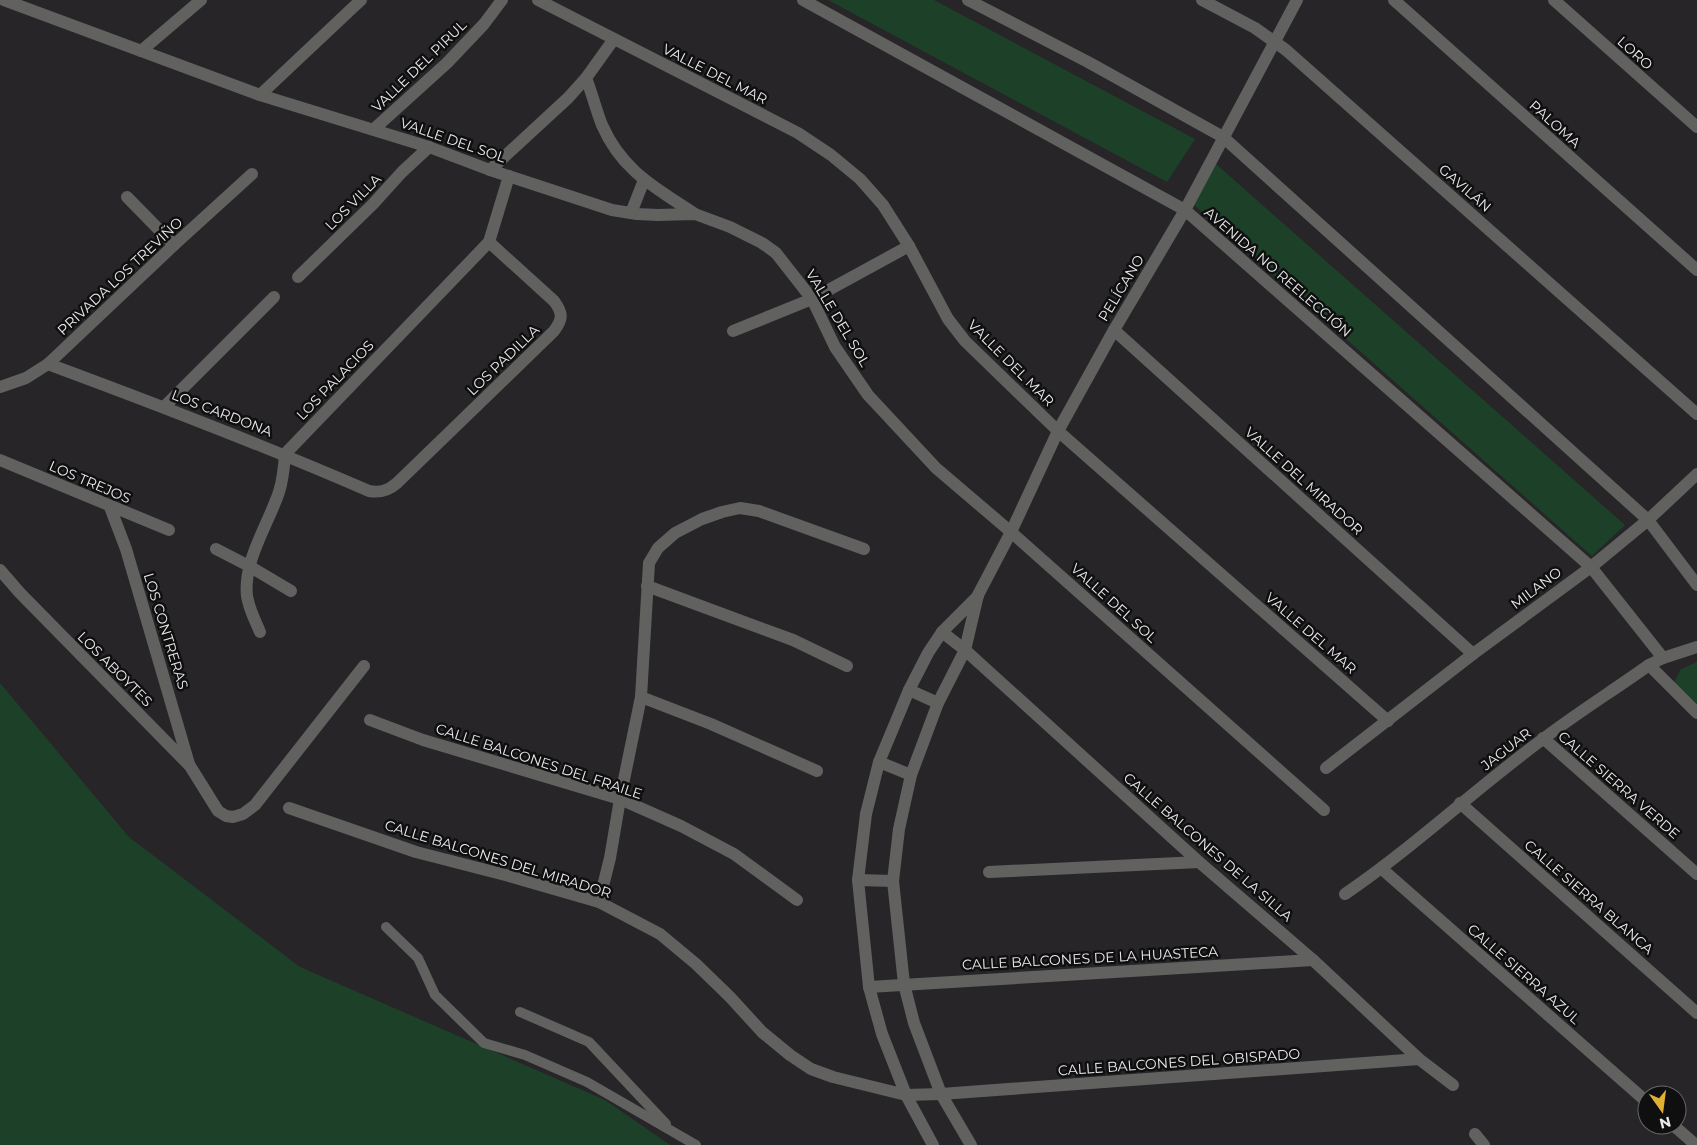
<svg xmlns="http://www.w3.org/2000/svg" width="1697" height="1145" font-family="Montserrat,sans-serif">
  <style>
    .green { fill: #1d4028 }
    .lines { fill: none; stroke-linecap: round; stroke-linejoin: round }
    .service { stroke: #616160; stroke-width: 10 }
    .pedestrian { stroke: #616160; stroke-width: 12 }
    .minor { stroke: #616160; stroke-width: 12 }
    .tertiary { stroke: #616160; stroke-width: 12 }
    .labels { text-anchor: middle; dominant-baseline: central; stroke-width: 5; stroke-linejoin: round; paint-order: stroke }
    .street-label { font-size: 14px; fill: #ebeaec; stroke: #0f0f10 }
  </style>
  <rect width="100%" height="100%" fill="#272528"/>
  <g class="green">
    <path d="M828 0H934L1195 139 1167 182Z"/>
    <path d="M1216 164 1625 525 1592 556 1192 203Z"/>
    <path d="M1697 662V709L1672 686 1681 669Z"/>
    <path d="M0 683 129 837 300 967 605 1100 670 1145H0Z"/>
  </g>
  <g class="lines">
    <g class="service">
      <path d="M386 927 418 958 435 995 484 1043 525 1055 587 1082 696 1145"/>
      <path d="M520 1012 589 1042 666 1124"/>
    </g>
    <path class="pedestrian" d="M812 299 909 246"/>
    <g class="minor">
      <path d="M4 0 260 95 429 147 490 170 612 210 637 214 658 215 695 214 730 227 762 243 776 253 812 299 835 347 868 395 936 468 1011 532 1324 810"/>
      <path d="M538 0 798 133 831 155 860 179 883 205 909 246 948 319 965 341 1058 431 1388 721"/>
      <path d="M968 0 1088 62 1223 137 1648 520 1697 585"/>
      <path d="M1202 0 1255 28 1286 50 1697 414"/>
      <path d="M1394 0 1697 270"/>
      <path d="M1554 0 1697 127"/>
      <path d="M141 51 201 0"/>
      <path d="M586 78C592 93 596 110 602 125 622 171 656 188 695 214"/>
      <path d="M260 95 361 0"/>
      <path d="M374 129 447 63 484 24 502 0"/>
      <path d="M490 170 568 98 586 78 614 39"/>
      <path d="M127 197 174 245"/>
      <path d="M631 213 644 180"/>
      <path d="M298 277 373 204 402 172 429 147"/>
      <path d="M1114 330 1473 654"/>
      <path d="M733 331 812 299"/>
      <path d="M48 364C156 404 263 445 369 491 380 493 388 491 397 483L554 331C563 319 563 313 554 301L489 242"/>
      <path d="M0 387 26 378 48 364 174 245 252 174"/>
      <path d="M164 407 274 297"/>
      <path d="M0 460 169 530"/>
      <path d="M110 507 126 549 189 764"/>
      <path d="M216 549 249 566 291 591"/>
      <path d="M0 570 20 593 190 766 218 811 226 816 233 817 243 814 255 805 364 666"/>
      <path d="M647 586 793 640 847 666"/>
      <path d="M260 632C255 620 249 609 247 596 243 561 268 525 279 492 283 480 284 468 285 454L489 242 509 176"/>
      <path d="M942 632 965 650 1199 862 1313 960 1419 1059 1453 1085"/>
      <path d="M1649 665 1697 713"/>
      <path d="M909 690 938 703"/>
      <path d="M641 697 711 724 817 771"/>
      <path d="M370 720 423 740 620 799 681 826 734 854 797 900"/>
      <path d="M1543 738 1697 874"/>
      <path d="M879 762 911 775"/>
      <path d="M1326 768 1473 654 1591 567 1648 520 1697 474"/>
      <path d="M1460 803 1697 1013"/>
      <path d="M289 808 416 852 509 876 599 902 660 934 696 964 730 997 762 1032 790 1055 811 1069 833 1077 906 1095 941 1094 1419 1059"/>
      <path d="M1382 869 1647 1102"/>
      <path d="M989 872 1199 862"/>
      <path d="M858 880 893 881"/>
      <path d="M1345 894C1414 847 1475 789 1543 739 1577 713 1614 690 1649 665L1663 658 1697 647"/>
      <path d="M599 902 610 858 620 799 641 697 649 563 658 548 675 533 702 519 722 512 740 508 759 511 864 549"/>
      <path d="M869 987 1313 960"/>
      <path d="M1673 1125 1696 1145"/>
      <path d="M1475 1134 1484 1145"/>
      <path d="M933 1145 906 1095 882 1034 869 987 858 880 866 814 879 762 909 690 928 653 942 632 978 596"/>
      <path d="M971 1145 941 1094 914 1023 904 984 893 881 899 829 911 775 938 703 965 650 978 595 1011 532 1058 431 1114 330 1185 210 1591 567 1663 658"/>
    </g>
    <path class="tertiary" d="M803 0 1185 210 1297 0"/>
  </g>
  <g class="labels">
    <g class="street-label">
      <text transform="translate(1635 53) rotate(42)">LORO</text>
      <text transform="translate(419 66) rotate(-44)">VALLE DEL PIRUL</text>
      <text transform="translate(715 74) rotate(27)">VALLE DEL MAR</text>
      <text transform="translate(1555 124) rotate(42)">PALOMA</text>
      <text transform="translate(453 140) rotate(19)">VALLE DEL SOL</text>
      <text transform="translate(1465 188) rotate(41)">GAVILÁN</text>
      <text transform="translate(353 202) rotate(-45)">LOS VILLA</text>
      <text transform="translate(1278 272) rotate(41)">AVENIDA NO REELECCIÓN</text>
      <text transform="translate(120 276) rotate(-43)">PRIVADA LOS TREVIÑO</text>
      <text transform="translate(1121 288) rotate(-59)">PELÍCANO</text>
      <text transform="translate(838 318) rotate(59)">VALLE DEL SOL</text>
      <text transform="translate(503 360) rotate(-44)">LOS PADILLA</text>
      <text transform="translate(1011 363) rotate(45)">VALLE DEL MAR</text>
      <text transform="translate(335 380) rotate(-46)">LOS PALACIOS</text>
      <text transform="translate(222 413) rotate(21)">LOS CARDONA</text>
      <text transform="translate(1304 481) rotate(42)">VALLE DEL MIRADOR</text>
      <text transform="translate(90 482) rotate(23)">LOS TREJOS</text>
      <text transform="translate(1536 588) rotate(-37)">MILANO</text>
      <text transform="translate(1114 603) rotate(42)">VALLE DEL SOL</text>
      <text transform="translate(166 631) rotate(73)">LOS CONTRERAS</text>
      <text transform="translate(1311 633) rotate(41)">VALLE DEL MAR</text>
      <text transform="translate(115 669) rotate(45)">LOS ABOYTES</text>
      <text transform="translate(1506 749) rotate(-38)">JAGUAR</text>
      <text transform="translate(539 761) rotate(18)">CALLE BALCONES DEL FRAILE</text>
      <text transform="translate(1619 785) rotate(41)">CALLE SIERRA VERDE</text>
      <text transform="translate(1208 847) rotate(41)">CALLE BALCONES DE LA SILLA</text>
      <text transform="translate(498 859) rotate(17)">CALLE BALCONES DEL MIRADOR</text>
      <text transform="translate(1589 897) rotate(41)">CALLE SIERRA BLANCA</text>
      <text transform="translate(1090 958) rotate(-3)">CALLE BALCONES DE LA HUASTECA</text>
      <text transform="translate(1524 974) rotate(41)">CALLE SIERRA AZUL</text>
      <text transform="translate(1179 1062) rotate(-4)">CALLE BALCONES DEL OBISPADO</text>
    </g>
  </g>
  <g transform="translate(1662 1110) rotate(166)"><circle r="24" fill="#0f0f10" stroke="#676768"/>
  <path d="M0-4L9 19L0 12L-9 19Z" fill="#e0b034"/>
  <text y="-8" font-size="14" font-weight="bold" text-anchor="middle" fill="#ebeaec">N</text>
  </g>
</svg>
